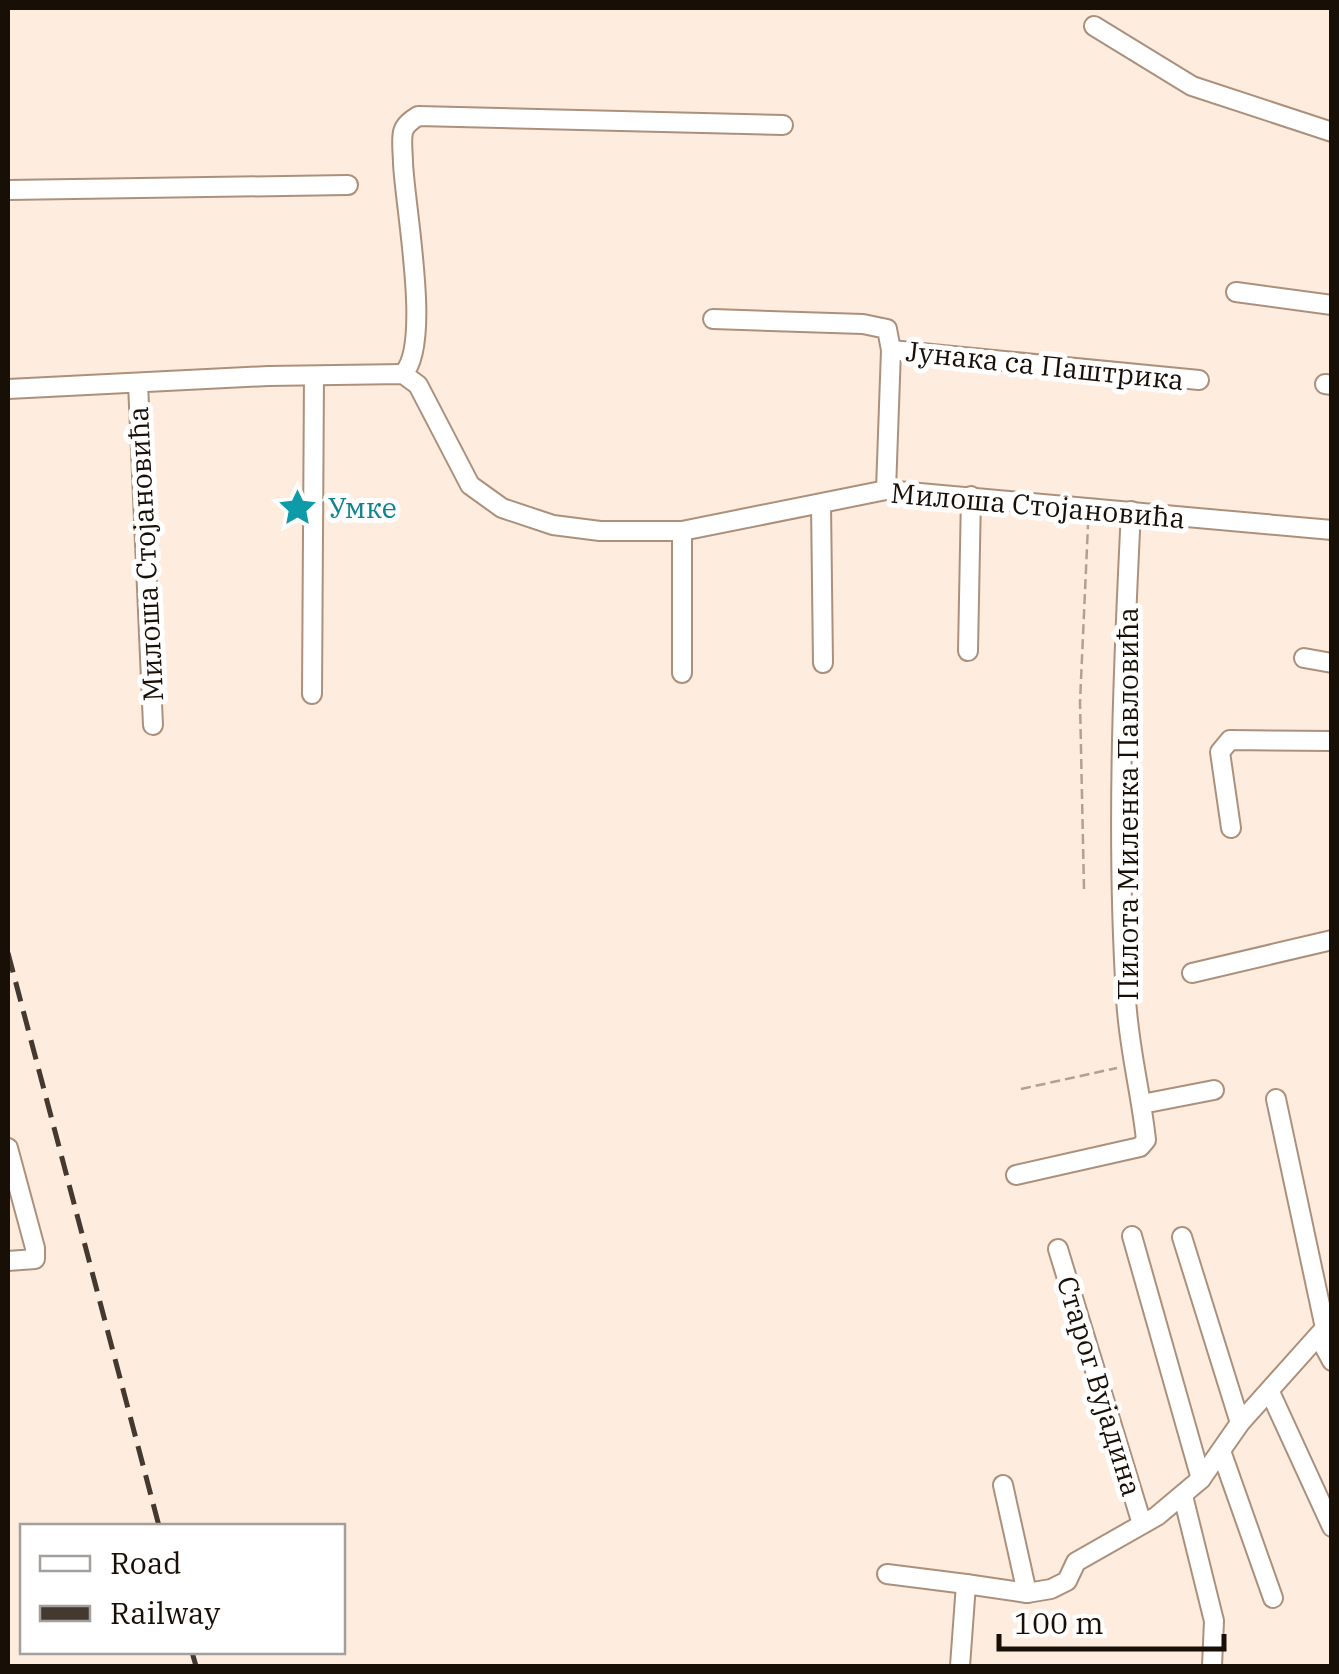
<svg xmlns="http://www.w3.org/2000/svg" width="1339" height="1674" font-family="'IBM Plex Serif',serif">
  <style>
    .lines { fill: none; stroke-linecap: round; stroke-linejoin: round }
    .minor-casing { stroke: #ab917c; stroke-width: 22 }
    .path { stroke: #b0a195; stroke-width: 2.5; stroke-dasharray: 10 5; stroke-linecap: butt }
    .minor { stroke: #fff; stroke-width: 18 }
    .rail { stroke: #433930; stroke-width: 5; stroke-dasharray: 20 10; stroke-linecap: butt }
    .labels { text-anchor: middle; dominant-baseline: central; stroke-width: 10; stroke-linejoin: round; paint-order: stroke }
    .street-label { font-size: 28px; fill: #180f07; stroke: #fff }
    .culture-label { font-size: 28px; fill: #0d838f; stroke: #fff; text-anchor: start }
  </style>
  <rect width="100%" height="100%" fill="#feecdf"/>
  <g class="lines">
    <defs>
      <g id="minor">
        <path d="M1094 26 1192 86 1332 132"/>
        <path d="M8 190 348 185"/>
        <path d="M1236 292 1332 305"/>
        <path d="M713 319 863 324 887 329 891 350 886 490"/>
        <path d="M891 350 1199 380"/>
        <path d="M403 374C432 345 405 208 403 163 403 154 401 141 403 132 405 124 412 120 418 116L783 125"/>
        <path d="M138 383 153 725"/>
        <path d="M1325 384 1332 385"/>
        <path d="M8 389 268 376 403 374 418 385 470 485 502 508 553 525 600 531H682L886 490 1332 530"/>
        <path d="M821 504 823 663"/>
        <path d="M682 531V673"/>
        <path d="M968 651 971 496"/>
        <path d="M1304 658 1332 663"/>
        <path d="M312 694 314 376"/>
        <path d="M1231 828 1220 752 1230 740 1332 741"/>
        <path d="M1192 973 1332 940"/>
        <path d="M1276 1099 1325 1328"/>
        <path d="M1142 1104 1214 1090"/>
        <path d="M8 1148 35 1248V1259L8 1261"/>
        <path d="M1016 1175 1140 1147 1146 1140C1141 1092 1128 1045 1126 997 1116 835 1123 672 1131 511"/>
        <path d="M1132 1236 1201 1479"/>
        <path d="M1182 1237 1240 1423"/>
        <path d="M1058 1249 1142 1524"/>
        <path d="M1319 1337 1332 1361"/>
        <path d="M1270 1392 1332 1527"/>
        <path d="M1221 1451 1273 1598"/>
        <path d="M1003 1485 1027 1593"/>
        <path d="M1183 1496 1214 1621 1212 1666"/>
        <path d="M887 1574 966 1584"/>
        <path d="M960 1666 966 1584 1027 1593 1051 1589 1067 1581 1076 1562 1157 1516 1201 1479 1240 1423 1325 1328 1332 1327"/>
      </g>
    </defs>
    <use href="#minor" class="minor-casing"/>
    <g class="path">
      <path d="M1084 889 1080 702 1088 525"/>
      <path d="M1021 1089 1117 1068"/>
    </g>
    <use href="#minor" class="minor"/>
    <g class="rail">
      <path d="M8 953 159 1526"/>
      <path d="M192 1652 196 1666"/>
    </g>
  </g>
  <defs>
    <symbol id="sight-bare" viewBox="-9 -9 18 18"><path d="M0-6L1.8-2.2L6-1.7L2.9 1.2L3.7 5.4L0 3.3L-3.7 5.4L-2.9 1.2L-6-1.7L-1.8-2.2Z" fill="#0f9aa8" stroke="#fff" stroke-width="2.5" paint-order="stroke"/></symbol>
  </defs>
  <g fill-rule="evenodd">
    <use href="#sight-bare" x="270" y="480" width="55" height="55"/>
  </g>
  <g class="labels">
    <g class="street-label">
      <text transform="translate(1045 365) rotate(6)">Јунака са Паштрика</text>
      <text transform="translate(1038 505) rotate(5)">Милоша Стојановића</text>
      <text transform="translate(145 554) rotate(-93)">Милоша Стојановића</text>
      <text transform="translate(1127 804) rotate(-90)">Пилота Миленка Павловића</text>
      <text transform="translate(1100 1386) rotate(73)">Старог Вујадина</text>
    </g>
    <g class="culture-label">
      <text x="328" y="507">Умке</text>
    </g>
  </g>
  <rect width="1339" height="1674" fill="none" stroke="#180f07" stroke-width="20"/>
  <rect x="20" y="1524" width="325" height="130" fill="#ffffff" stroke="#a39f9c" stroke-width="2.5"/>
  <rect x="40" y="1556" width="50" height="15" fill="#ffffff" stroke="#a39f9c" stroke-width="2.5"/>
  <text x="110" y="1574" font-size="30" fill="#180f07">Road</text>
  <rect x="40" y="1606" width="50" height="15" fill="#433930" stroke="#a39f9c" stroke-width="2.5"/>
  <text x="110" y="1624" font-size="30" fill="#180f07">Railway</text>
  <path d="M999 1634v15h225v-15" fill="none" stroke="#180f07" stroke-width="5"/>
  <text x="1014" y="1634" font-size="30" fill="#180f07" stroke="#ffffff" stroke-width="8" paint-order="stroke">100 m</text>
</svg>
